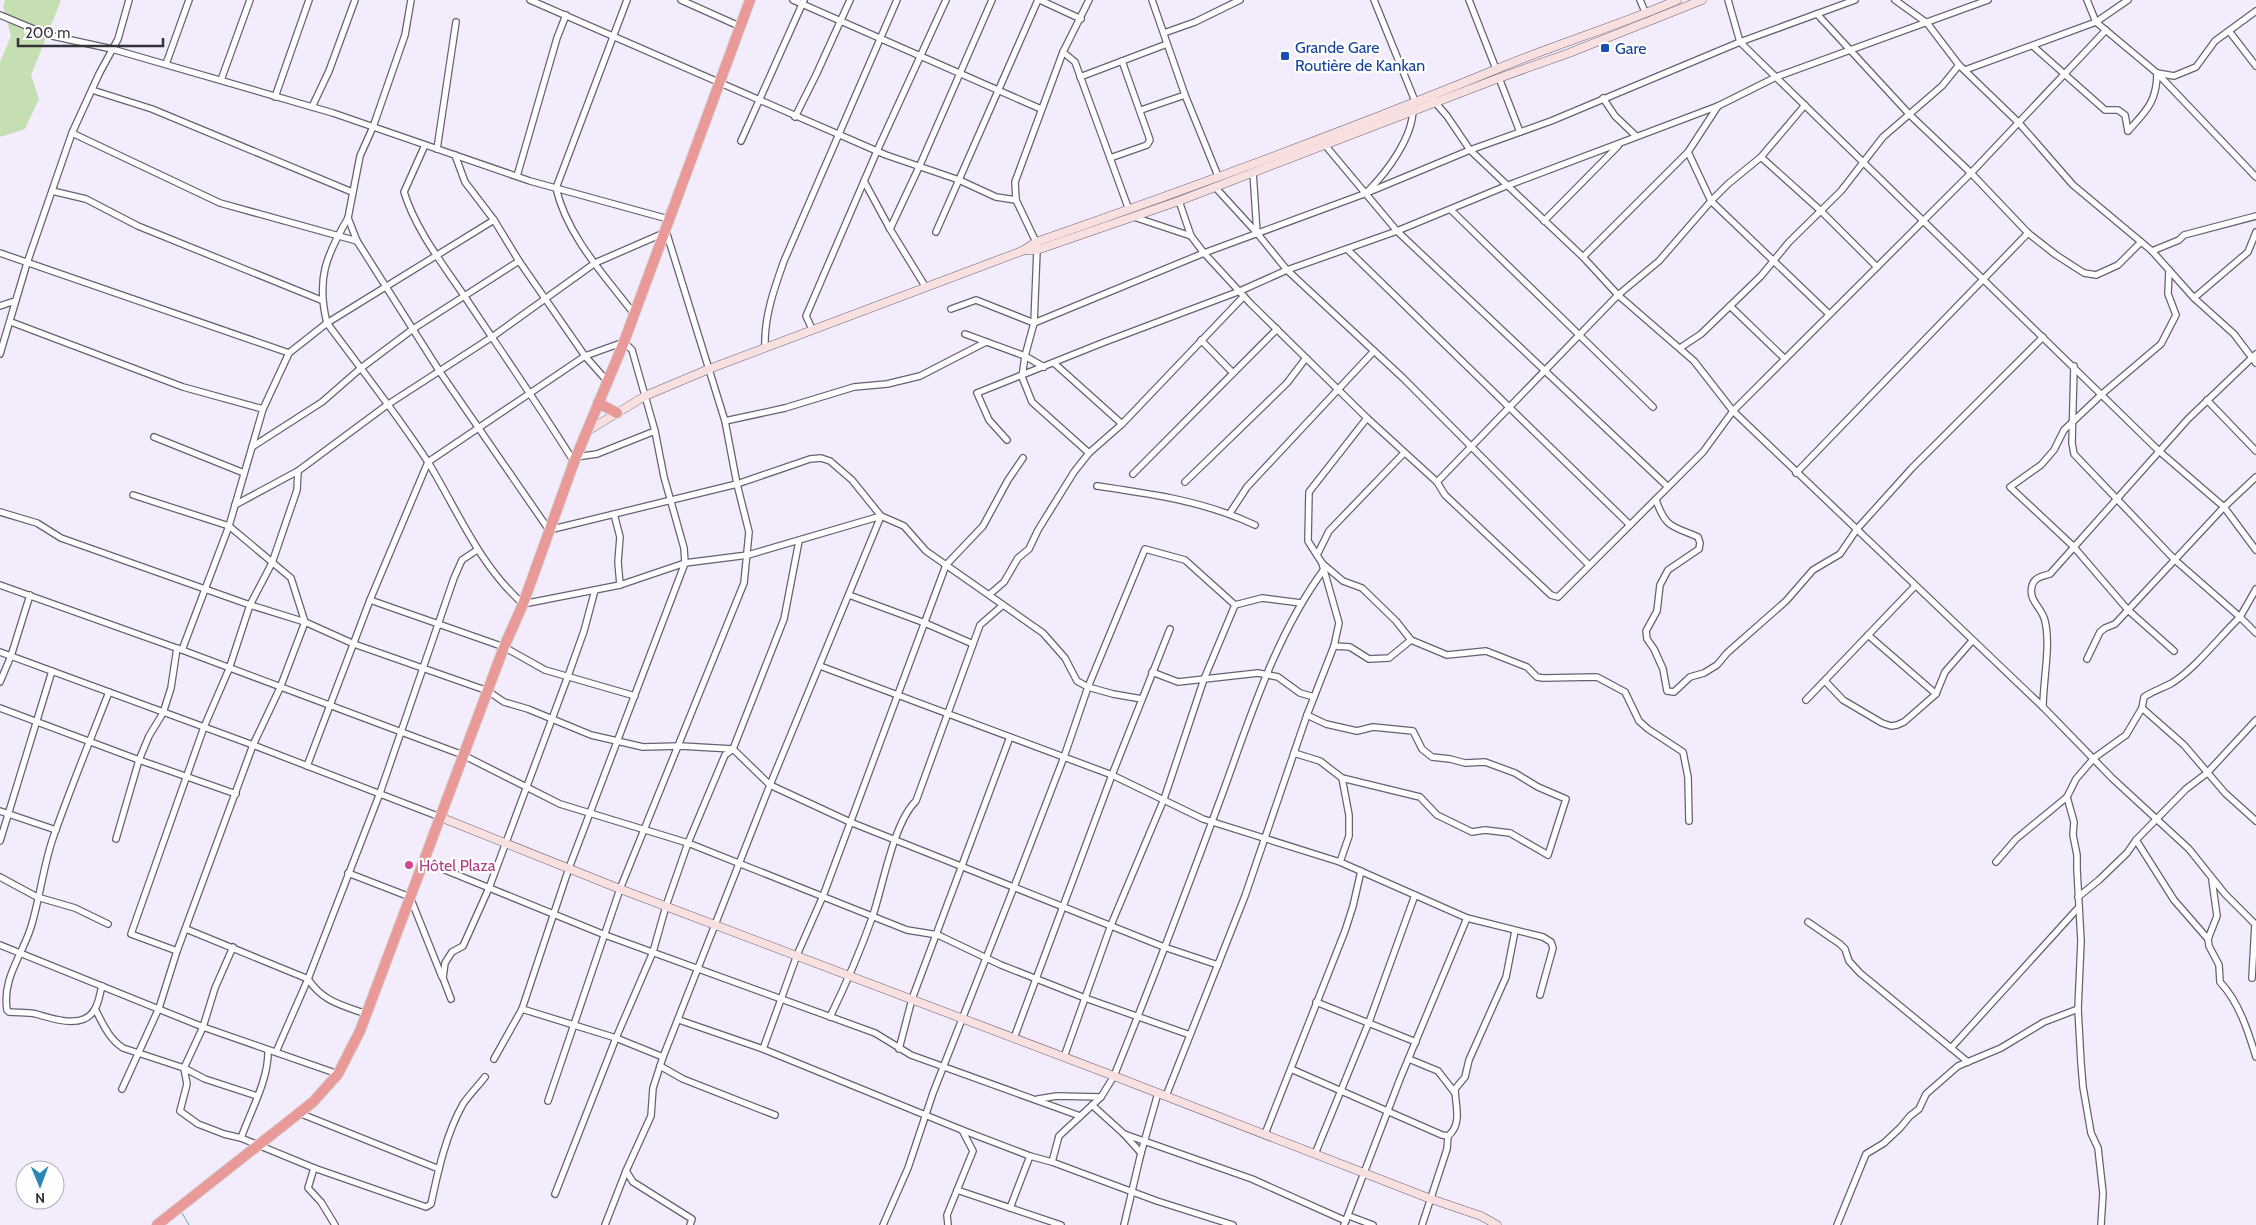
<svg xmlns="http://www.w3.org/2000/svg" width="2256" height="1225" font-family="Cabin,sans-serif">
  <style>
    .green { fill: #c6dfb2 }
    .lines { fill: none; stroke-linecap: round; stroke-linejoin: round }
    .stream { stroke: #5ca8ad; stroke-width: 1 }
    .street-casing { stroke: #666170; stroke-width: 8 }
    .secondary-casing { stroke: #666170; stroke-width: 9 }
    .highway-casing { stroke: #d7d6d7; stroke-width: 12 }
    .street { stroke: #fff; stroke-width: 5.5 }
    .secondary { stroke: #f8e0e0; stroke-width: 8 }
    .highway { stroke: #e89998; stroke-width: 10 }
    .transit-dot { fill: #1a4fb4; stroke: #fff; stroke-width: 2 }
    .hotel-dot { fill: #d1479c; stroke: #fff; stroke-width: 2 }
    .labels { text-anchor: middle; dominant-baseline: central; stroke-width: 4.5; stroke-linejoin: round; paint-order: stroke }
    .transit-label { font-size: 16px; fill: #164399; stroke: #fff; text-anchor: start }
    .hotel-label { font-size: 16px; fill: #b23c85; stroke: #fff; text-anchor: start }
  </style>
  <rect width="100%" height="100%" fill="#f2ecfd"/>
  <path class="green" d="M5 0H61L31 75 39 99 25 129 0 137V62L11 36 3 6Z"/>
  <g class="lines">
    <path class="stream" d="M182 1213 189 1225"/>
    <defs>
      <g id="street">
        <path d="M411 0 405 35 373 127 360 156 348 218 357 241 440 372 549 530 737 484 810 459 821 458 830 461 852 480 881 516 904 526 926 551 1043 633 1065 658 1077 681 1088 687 1113 694 1142 699"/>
        <path d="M530 0 886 155 959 180 996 197 1016 200"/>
        <path d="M627 0 556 188C567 236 605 276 634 314"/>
        <path d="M681 0 739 26"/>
        <path d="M793 0 1041 109"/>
        <path d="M1040 0 1081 19"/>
        <path d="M1089 0 1063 52 1015 182 1016 200 1036 242 1037 250 1034 323 1025 356 1022 377 1032 402 1089 453"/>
        <path d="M1152 0 1185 95 1218 176"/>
        <path d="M1374 0 1415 101"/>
        <path d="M1469 0 1496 69"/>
        <path d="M1640 0 1646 14"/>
        <path d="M1728 0 1740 42 2159 451 2224 507 2256 550"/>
        <path d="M1895 0 1927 23 1959 65 2019 123 2073 185 2152 251 2194 298 2234 334 2256 363"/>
        <path d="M2087 0 2096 22 2157 73 2174 76 2196 67 2215 41 2256 11"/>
        <path d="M1817 14 1910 115 1971 173 2028 233 2056 255 2084 273 2096 275 2118 265 2141 242"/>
        <path d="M0 15 48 35 112 49 333 113 530 181 668 219"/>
        <path d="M2229 31 2256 66"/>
        <path d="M1164 33 1195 22 1240 0"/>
        <path d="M2034 47 2105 110H2118L2125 115 2128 131"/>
        <path d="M1063 52 1075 62 1129 210"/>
        <path d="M166 64 189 0"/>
        <path d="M1965 70 2096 22 2128 0"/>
        <path d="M2157 73 2256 177"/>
        <path d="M1080 77 1167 44"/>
        <path d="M1499 78 1520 132"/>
        <path d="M221 80 250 0"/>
        <path d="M92 90 152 109 352 192"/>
        <path d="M275 97 309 0"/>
        <path d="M1603 98 1615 116 1636 136"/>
        <path d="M1433 100 1447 116 1470 150 1583 257 1618 295 1694 361 1733 411 2043 707"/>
        <path d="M312 107 329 71 355 0"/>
        <path d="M1141 110 1185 95"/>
        <path d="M795 117 816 75 850 0"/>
        <path d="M2128 131C2146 111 2157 102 2157 73"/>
        <path d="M72 133 220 203 357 241"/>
        <path d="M741 141 804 0"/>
        <path d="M425 145 404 192C416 231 445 267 467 300 503 354 540 407 574 462"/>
        <path d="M1325 145 1397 231 1667 486"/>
        <path d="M437 149 456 22"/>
        <path d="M1688 152 1711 201 1829 314"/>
        <path d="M455 155 465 182 494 220 519 261"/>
        <path d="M1761 157 1821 211 1877 267"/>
        <path d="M1110 158 1147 145 1150 140 1122 61"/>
        <path d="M1253 172 1257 233"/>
        <path d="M517 176 557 38 566 15"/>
        <path d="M864 181 890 229 925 286"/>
        <path d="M1215 187 1257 233 1287 270 1403 378 1589 565"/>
        <path d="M52 191 86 199 138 226 321 300"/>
        <path d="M1368 191C1387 172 1413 137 1413 109"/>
        <path d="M1451 210 1653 407"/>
        <path d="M1134 217 1191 236"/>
        <path d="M348 218C326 256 316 279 327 323 361 369 397 414 428 462 459 513 478 563 523 604L620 585 685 563 748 555 881 516"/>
        <path d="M1544 221 1618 146"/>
        <path d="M890 229 920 165 992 0"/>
        <path d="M936 232 1038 0"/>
        <path d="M1347 249 1630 525"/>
        <path d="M2152 251 2179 240 2184 235 2256 216"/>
        <path d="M0 253 289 353"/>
        <path d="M1583 257 1688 152 1718 106"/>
        <path d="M2169 270 2168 294 2176 315 2161 344 2102 394 2064 430 2054 450 2041 465 2010 487 2073 546 2128 610 2174 651"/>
        <path d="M2194 298 2248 252 2256 232"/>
        <path d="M0 306 15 301"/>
        <path d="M1730 306 1785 359"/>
        <path d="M951 309 976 300 1034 323 1204 253 1364 194 1470 150 1551 121 1740 42 1855 0"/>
        <path d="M11 322 183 387 263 409"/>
        <path d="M812 329 806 316 877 151 946 0"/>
        <path d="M965 334 1025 356 1044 367"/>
        <path d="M1201 340 1233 373"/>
        <path d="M765 347C764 317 774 289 784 261L897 0"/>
        <path d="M1680 348 1701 334 1761 276 1789 242 1841 191 1883 137 1942 86 1959 65"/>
        <path d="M0 354 27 263 72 133 99 74 118 39 129 0"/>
        <path d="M1054 363 1122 424 1244 296"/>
        <path d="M2207 400 2256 451"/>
        <path d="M1367 418 1437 482 1445 495 1551 595 1558 597 1703 452 1733 411 1971 173 2106 30"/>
        <path d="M725 421 785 408 854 387 887 384 920 376 986 342"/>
        <path d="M154 437 244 473"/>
        <path d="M1007 440 989 420 977 393 1102 343 1240 291 1287 270 1397 231 1506 186 1718 106 1776 77 1988 0"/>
        <path d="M252 447 322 402 361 368 413 329 519 261 585 356 607 381"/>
        <path d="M576 457 597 454 655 431"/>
        <path d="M1796 473 2028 233"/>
        <path d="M1133 474 1277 329"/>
        <path d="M1185 482 1287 383 1306 358"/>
        <path d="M1437 482 1618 295 1659 261 1711 201 1728 184 1761 157 1805 105"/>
        <path d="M1097 486C1152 494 1204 501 1255 525"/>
        <path d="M1656 500C1666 529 1673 526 1698 537L1700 543 1699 549 1668 570 1660 585 1657 611 1646 631 1647 639 1654 649 1663 669 1667 691 1674 692 1690 677 1704 673 1717 665 1727 653 1786 601 1813 570 1840 554 1857 529 1912 468 2043 337"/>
        <path d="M235 505 298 471 387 405 492 337 595 263 664 233"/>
        <path d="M0 512 37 523 61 538 250 605 305 622 354 644 488 691 504 702 528 709 591 735 643 747 680 746 733 749 770 785 850 822 1164 947 1218 965"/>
        <path d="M1230 513 1247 487 1374 351"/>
        <path d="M614 514 620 537 618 562 620 585"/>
        <path d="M1317 555 1329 531 1404 453"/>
        <path d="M1323 564 1343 581 1362 588 1396 621 1411 640 1447 655 1486 651 1527 667 1537 677 1543 678 1597 677 1625 692 1639 721 1648 729 1683 752 1688 777 1689 821"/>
        <path d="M0 585 182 650 463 755 560 804 688 843 907 930 938 935 1001 965 1085 998 1190 1035"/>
        <path d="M2256 589 2240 617 2256 633"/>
        <path d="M990 594 1004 582 1018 558 1029 549 1038 530 1074 472 1089 453 1122 424"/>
        <path d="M849 595 925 623 973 644"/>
        <path d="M1868 635 1936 694"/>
        <path d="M1334 646 1350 647 1369 659 1389 658 1411 640"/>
        <path d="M182 650 229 526 263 409 289 353 327 323 494 220"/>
        <path d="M0 652 253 745 440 817"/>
        <path d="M2087 659 2100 632 2105 628 2115 624 2224 507 2256 477"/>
        <path d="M820 666 1112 775 1203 819 1340 862 1467 918 1543 937 1551 942 1553 948 1540 995"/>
        <path d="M1152 672 1178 682 1258 673 1278 677 1300 693 1314 697"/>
        <path d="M1825 681 1843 700 1882 723 1891 726 1897 725 1904 722 1936 694 1945 672 1972 641"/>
        <path d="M0 682 11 656 30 595"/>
        <path d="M1806 700 1915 586"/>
        <path d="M0 708 139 760 236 794"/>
        <path d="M2142 708 2184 745 2225 793 2256 821"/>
        <path d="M1294 753 1320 761 1342 778 1420 797 1437 815 1472 832 1485 830 1510 833 1548 855 1566 799 1538 787 1515 773 1485 762 1465 763 1450 759 1432 757 1422 749 1413 731 1373 727 1357 731 1326 724 1307 715"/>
        <path d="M307 766 370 600"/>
        <path d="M2067 797 2074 822 2073 835 2077 855V869L2081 941 2078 1009 2081 1063 2083 1087 2091 1133 2098 1148 2103 1193 2101 1225"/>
        <path d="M0 811 56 830"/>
        <path d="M116 839 139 760 149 736 163 713 171 688 177 648"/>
        <path d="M2136 840 2186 789 2207 773 2256 720"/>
        <path d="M0 841 52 671"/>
        <path d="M423 861 605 935 875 1033 911 1055 1080 1116"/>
        <path d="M1340 862 1349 836V815L1342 778"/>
        <path d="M1996 862 2016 839 2067 797 2076 779 2094 758 2126 735 2142 708 2144 697C2153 691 2163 688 2172 683 2196 668 2219 637 2240 617L2175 560 2074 454 2072 443 2074 366"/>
        <path d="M348 873 410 897 442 977"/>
        <path d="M0 877 37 897 75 908 108 924"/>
        <path d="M2078 897 2099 880 2127 853 2136 840 2174 900 2208 939 2209 946 2219 965 2220 982C2239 1002 2248 1031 2256 1057"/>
        <path d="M1808 922 1840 944 1845 949 1849 961 1860 973 1968 1062"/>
        <path d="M186 929 308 979C323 1002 342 1005 366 1014"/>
        <path d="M2208 939 2217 916 2212 880"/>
        <path d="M0 945 203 1027 338 1074"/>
        <path d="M233 947 215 988 203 1027 184 1068 187 1084 180 1111 198 1124 224 1134 241 1138 314 1168 426 1207 431 1204C438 1171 446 1134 463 1104 469 1095 478 1086 485 1077"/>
        <path d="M177 951 131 934 204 727 229 669 250 605 272 563 297 490 298 471"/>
        <path d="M2252 978 2255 924 2225 894 2189 849 2112 778 2043 707C2043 681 2051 645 2045 621 2042 607 2028 601 2032 586 2034 577 2043 576 2050 574L2188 419 2256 354"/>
        <path d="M102 986C100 993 99 1002 95 1009 83 1030 54 1019 36 1014 27 1012 18 1013 9 1012L7 1010C2 978 22 956 31 927 40 898 43 867 53 838 70 789 90 741 109 692"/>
        <path d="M451 999 443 978 445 963 452 952 463 946 489 888 568 676 584 631 595 590"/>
        <path d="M1316 1002 1416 1042"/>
        <path d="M95 1009C103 1024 109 1039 123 1048L184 1068 205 1079 257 1096"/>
        <path d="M522 1009 616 1038 663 1057"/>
        <path d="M830 1017C846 984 860 952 872 918 883 887 893 823 916 801L980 625 1003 605"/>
        <path d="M679 1020 763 1049 962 1130 973 1151 947 1215 948 1225"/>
        <path d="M1014 1038 1112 775 1170 629"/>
        <path d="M1951 1048 2079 907"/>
        <path d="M763 1049 797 955 823 896 946 565 983 526 1008 480 1023 458"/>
        <path d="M899 1049 912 999 1010 737"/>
        <path d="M276 1052 308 979 380 793 454 578 462 560 477 550"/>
        <path d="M1064 1057 1111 925 1164 799 1204 679 1235 605"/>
        <path d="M494 1059 522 1009 569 868 685 563 684 548 664 477 655 431 632 350 624 342 585 356 428 462 370 600 504 647 545 670 635 696"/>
        <path d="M1409 1059 1438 1071 1455 1093"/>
        <path d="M660 1066 683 1079 775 1115"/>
        <path d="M1291 1069 1442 1135 1448 1136C1463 1124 1455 1104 1455 1089L1465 1077 1469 1060 1506 977 1515 931"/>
        <path d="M122 1089 159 1008 177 951 253 745 280 688 305 622 291 578 229 526 133 495"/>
        <path d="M1166 1096 1245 896 1307 715 1334 646 1339 623 1322 563 1308 541 1309 492 1367 418 1250 303 1204 253 1191 236 1179 201"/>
        <path d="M1038 1099 1057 1096 1101 1097"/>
        <path d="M548 1101 620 889 744 583 749 532 737 484 725 421 666 231"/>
        <path d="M1092 1105 1124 1134 1141 1153"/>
        <path d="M299 1113 439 1169"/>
        <path d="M962 1130 1030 1156 1052 1162 1157 1201 1233 1225"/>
        <path d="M1124 1134 1252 1179 1346 1221"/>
        <path d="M1265 1134 1345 931 1353 906 1361 871"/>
        <path d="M241 1138C251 1110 269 1079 268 1050"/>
        <path d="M1315 1154 1369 1022 1415 895"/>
        <path d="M1052 1162 1059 1136 1101 1097 1114 1076C1152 982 1188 887 1223 792 1251 715 1276 634 1325 568"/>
        <path d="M314 1168 308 1188 321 1202 335 1225"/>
        <path d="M626 1171 633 1182 692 1219 690 1225"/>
        <path d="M957 1190 1061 1225"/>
        <path d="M555 1194 616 1038 653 952 666 906 688 843 725 755 733 749 784 619 799 541"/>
        <path d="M1010 1208 1030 1156"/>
        <path d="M1349 1216 1373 1225"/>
        <path d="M605 1225 626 1171 651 1116 653 1088 663 1057 770 785 881 516"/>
        <path d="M883 1225 908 1168 933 1093 1014 887 1064 757 1088 687 1145 549 1185 560 1235 605 1262 598 1301 603"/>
        <path d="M1124 1225 1141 1153 1158 1093"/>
        <path d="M1344 1225 1400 1079 1467 918"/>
        <path d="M1422 1225 1447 1149 1448 1136"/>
        <path d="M1837 1225 1866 1154 1884 1143 1900 1128 1910 1116 1919 1109 1926 1094 1958 1066 2001 1048 2044 1022 2078 1009"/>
      </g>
      <g id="secondary">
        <path d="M1024 250H1037L1179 201 1499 78 1569 53 1702 0"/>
        <path d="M586 432 645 396 709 369 1022 251 1036 242C1191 188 1346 131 1497 69 1556 44 1618 26 1677 0"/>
        <path d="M440 817 620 889 1114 1076 1431 1199 1481 1216 1497 1225"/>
      </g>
      <g id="highway">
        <path d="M598 403 617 413"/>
        <path d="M157 1225 313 1102 338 1074 360 1031 504 647 523 604 574 462 624 342 750 0"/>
      </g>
    </defs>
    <use href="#street" class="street-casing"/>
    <use href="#secondary" class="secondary-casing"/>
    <use href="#highway" class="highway-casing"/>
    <use href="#street" class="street"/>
    <use href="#secondary" class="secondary"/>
    <use href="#highway" class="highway"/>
  </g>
  <g class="transit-dot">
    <rect x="1600" y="43" width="10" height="10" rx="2.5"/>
    <rect x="1280" y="51" width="10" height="10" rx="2.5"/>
  </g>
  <circle class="hotel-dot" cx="409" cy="865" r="5"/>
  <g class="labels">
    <g class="transit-label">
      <text x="1295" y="47">Grande Gare<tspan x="1295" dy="18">Routière de Kankan</tspan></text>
      <text x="1615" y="48">Gare</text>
    </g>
    <g class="hotel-label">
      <text x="419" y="865">Hôtel Plaza</text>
    </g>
  </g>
  <g transform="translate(40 1185) rotate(179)"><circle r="24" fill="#ffffff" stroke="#aeadb0"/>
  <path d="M0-4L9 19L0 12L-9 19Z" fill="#2887b3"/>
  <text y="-8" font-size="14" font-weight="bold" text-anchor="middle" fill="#353339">N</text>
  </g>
  <path d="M18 38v8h145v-8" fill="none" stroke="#353339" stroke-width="2.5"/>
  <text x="25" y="38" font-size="15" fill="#353339" stroke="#ffffff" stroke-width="4" paint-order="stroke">200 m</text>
</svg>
